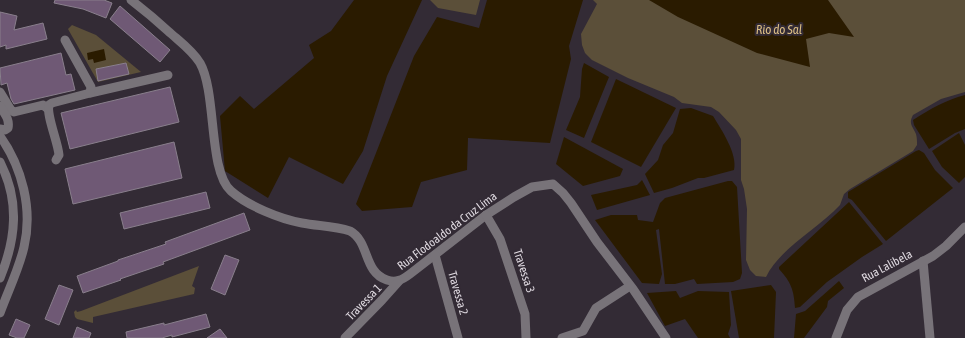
<svg xmlns="http://www.w3.org/2000/svg" width="965" height="338" font-family="'Asap Condensed',sans-serif">
  <style>
    .green { fill: #5b4f39 }
    .water { fill: #2a1b00 }
    .building { fill: #6f5975; stroke: #897f8c }
    .lines { fill: none; stroke-linecap: round; stroke-linejoin: round }
    .minor { stroke: #787379; stroke-width: 9 }
    .labels { text-anchor: middle; dominant-baseline: central; stroke-width: 4; stroke-linejoin: round; paint-order: stroke }
    .street-label { font-size: 12px; fill: #dfd9e0; stroke: #332b35 }
    .water-label { font-size: 13px; font-style: italic; fill: #dbbd84; stroke: #332b35 }
  </style>
  <rect width="100%" height="100%" fill="#332b35"/>
  <g class="green">
    <path d="M430 0H480L476 15 438 8Z"/>
    <path d="M593 0H965V92L941 99 913 115C908 124 913 127 916 134 917 138 917 141 917 145L913 151 850 189 844 194 840 205C818 229 780 248 766 277L756 276 750 270 746 260 747 209 744 189 741 180V139L736 130 719 112 711 107 682 103 674 97 628 78 592 60 585 53 582 45 581 34 597 4Z"/>
    <path d="M72 25 96 35 141 72 98 82 68 29Z"/>
    <path d="M199 266 192 286 195 288 194 294 93 317V323L77 319 75 317 74 312 76 310 77 312 81 311Z"/>
  </g>
  <g class="water">
    <path d="M354 0H422L387 76 363 151 343 184 289 157 268 198 225 171 220 116 240 96 254 109 314 58 309 45 331 31Z"/>
    <path d="M487 0H583L569 46 571 59 550 143 468 138 467 170 421 182 412 207 362 211 356 204 414 56 437 17 479 28Z"/>
    <path d="M649 0H828L854 37 829 33 806 39 810 67 757 53 678 17Z"/>
    <path d="M104 49 106 60 94 63 93 59 88 60 87 53Z"/>
    <path d="M584 63 609 77 584 138 566 130 580 97 582 69Z"/>
    <path d="M616 79 676 108 641 167 591 142Z"/>
    <path d="M965 95V129L955 133 929 149 914 125 913 120C930 109 946 100 965 95Z"/>
    <path d="M691 108 713 116C721 129 738 154 734 170L704 178H698L672 188 654 193 645 174 658 160 663 145 673 133 680 109Z"/>
    <path d="M959 133 965 145V177L959 183 942 167 932 151Z"/>
    <path d="M564 137 623 169 620 176 583 186 556 164Z"/>
    <path d="M919 150 924 153 935 170 953 188 886 241 852 200 848 198V192L916 151Z"/>
    <path d="M642 180 650 195 597 210 591 195 637 185Z"/>
    <path d="M728 181H732L737 187 742 273 740 279 733 282 697 284 694 279 675 284H665L659 229 656 230 662 274 659 284 642 283 595 220 611 215H637L638 220 653 222 660 203 665 198Z"/>
    <path d="M849 202 883 244 862 257 827 282 800 307 795 308C794 290 791 282 779 269V267Z"/>
    <path d="M839 281 844 288 828 301 827 307 804 338H794L796 314 805 311Z"/>
    <path d="M771 285 776 292 774 338H739L731 291Z"/>
    <path d="M676 291 680 298 698 291 729 292 731 325 728 334 730 338H698L685 319 665 326 647 293Z"/>
  </g>
  <g class="building">
    <path d="M55 0H104L112 3 106 18 83 9 54 3Z"/>
    <path d="M120 6 170 50 160 62 110 19Z"/>
    <path d="M0 12 17 16 14 30 43 23 47 39 6 49V45L0 47Z"/>
    <path d="M61 53 66 75 71 74 75 90 14 104 11 99 7 83 1 85 0 68Z"/>
    <path d="M126 63 129 74 98 81 96 69Z"/>
    <path d="M170 87 179 122 70 149 61 113Z"/>
    <path d="M174 142 182 178 73 204 65 169Z"/>
    <path d="M206 192 210 208 124 229 120 213Z"/>
    <path d="M244 213 250 230 163 262 164 264 120 279 121 280 83 293 77 276 118 261V260L166 244 165 242Z"/>
    <path d="M225 255 239 260 225 295 211 289Z"/>
    <path d="M59 285 73 290 59 325 45 319Z"/>
    <path d="M206 314 210 327 172 337V335L162 338H127L126 332 164 323V325Z"/>
    <path d="M16 319 30 325 24 338H17L9 335Z"/>
    <path d="M77 327 91 333 89 338H73Z"/>
    <path d="M220 329 227 338H207Z"/>
  </g>
  <g class="lines">
    <g class="minor">
      <path d="M131 0C144 10 156 20 168 31 179 41 192 50 200 63 217 93 208 171 231 191 248 206 280 219 302 223 318 226 334 226 350 231 370 242 363 272 387 280 396 283 402 280 410 274L486 215 514 197 532 187 553 184 563 193 571 203 597 242 633 289 666 338"/>
      <path d="M0 92 11 110 14 112 43 105 48 109"/>
      <path d="M90 93 168 75"/>
      <path d="M0 106C4 113 10 119 8 128L5 130 0 129"/>
      <path d="M0 136C22 167 33 209 24 247 19 269 8 291 0 313"/>
      <path d="M56 160 59 155C58 142 46 115 49 105L52 103 90 93 91 87 65 40"/>
      <path d="M0 162C20 201 16 239 0 278"/>
      <path d="M486 215 500 239 525 314 526 338"/>
      <path d="M435 255 458 338"/>
      <path d="M923 261 930 338"/>
      <path d="M345 338 382 300 399 281"/>
      <path d="M562 338 583 331 596 308 630 286"/>
      <path d="M836 338 847 310 858 297 933 256 946 246 965 227"/>
    </g>
  </g>
  <g class="labels">
    <g class="street-label">
      <text transform="translate(447 231) rotate(-37)">Rua Flodoaldo da Cruz Lima</text>
      <text transform="translate(887 266) rotate(-28)">Rua Lalibela</text>
      <text transform="translate(524 271) rotate(72)">Travessa 3</text>
      <text transform="translate(458 293) rotate(74)">Travessa 2</text>
      <text transform="translate(364 302) rotate(-46)">Travessa 1</text>
    </g>
    <g class="water-label">
      <text x="779" y="29">Rio do Sal</text>
    </g>
  </g>
</svg>
